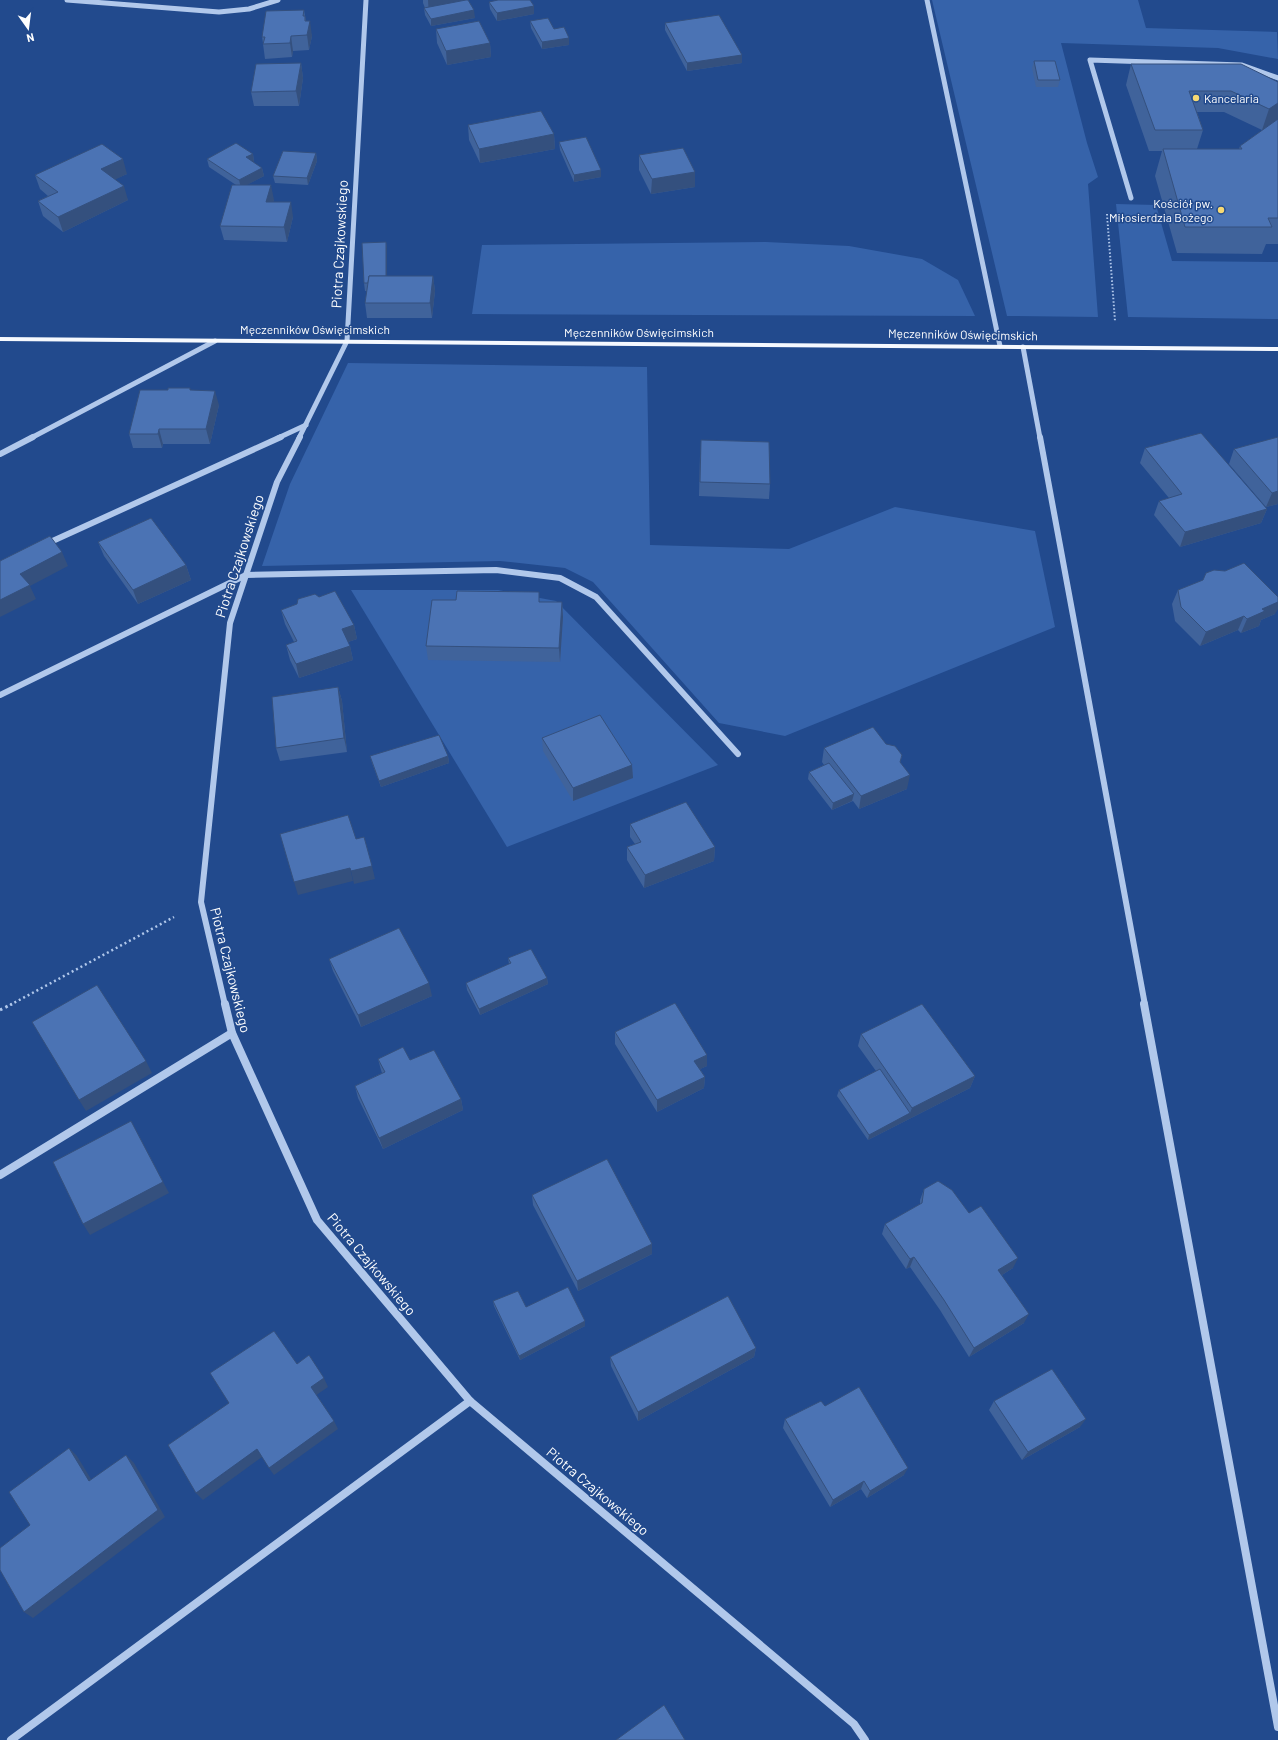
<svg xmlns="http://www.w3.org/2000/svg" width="1278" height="1740" font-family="Barlow,sans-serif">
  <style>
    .green { fill: #3663aa }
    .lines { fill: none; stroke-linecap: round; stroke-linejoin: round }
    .path-far2 { stroke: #b1c8eb; stroke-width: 2; stroke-dasharray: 1.5 2; stroke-linecap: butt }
    .path-far1 { stroke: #b1c8eb; stroke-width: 2.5; stroke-dasharray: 2 3; stroke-linecap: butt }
    .path { stroke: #b1c8eb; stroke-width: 3; stroke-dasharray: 2.5 3.5; stroke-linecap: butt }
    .minor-far2 { stroke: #b1c8eb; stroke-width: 5 }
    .minor-far1 { stroke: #b1c8eb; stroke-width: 6 }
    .minor { stroke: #b1c8eb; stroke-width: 8 }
    .major { fill: #f6f9fe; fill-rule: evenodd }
    .wall { fill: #40639b }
    .shaded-wall { fill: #34507e }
    .building { fill: #4b73b4; stroke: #34507e }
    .poi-dot { fill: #f7d973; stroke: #224a8d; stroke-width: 1.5 }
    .labels { text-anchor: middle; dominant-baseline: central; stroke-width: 3; stroke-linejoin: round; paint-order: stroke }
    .far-poi-label { font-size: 12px; fill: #fff; stroke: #224a8d; text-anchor: start }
    .far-street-label { font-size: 12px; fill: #fff; stroke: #224a8d }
    .street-label { font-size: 14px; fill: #fff; stroke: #224a8d }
  </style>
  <rect width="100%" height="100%" fill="#224a8d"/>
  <g class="green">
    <path d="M932 0H1138L1146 28 1277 32 1278 59 1218 48 1061 43 1087 143 1098 177 1088 184 1098 317 1007 316Z"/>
    <path d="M1116 204 1156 205 1172 261 1278 262V319L1128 317Z"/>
    <path d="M766 242 849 246 922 259 958 280 975 316 472 314 482 245Z"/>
    <path d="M348 363 647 367 650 545 789 549 895 507 1035 531 1055 627 785 736 719 723 593 582 565 568 500 561 262 566 290 484Z"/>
    <path d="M351 590H498L556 601 718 765 507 847Z"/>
  </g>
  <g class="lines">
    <path class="path-far2" d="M1107 214 1115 321"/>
    <path class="path-far1" d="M10 1005 174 917"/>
    <path class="path" d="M0 1010 12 1004"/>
    <g class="minor-far2">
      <path d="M67 0 219 12 249 9 278 0"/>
      <path d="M927 0 1000 346"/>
      <path d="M1131 198 1090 60 1242 65 1278 78"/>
      <path d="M1023 347 1040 438"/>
      <path d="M31 438 215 341"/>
      <path d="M278 438 306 425"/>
      <path d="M299 438 347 341 366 0"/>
    </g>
    <g class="minor-far1">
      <path d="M1040 437 1145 1005"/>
      <path d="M0 454 33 437"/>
      <path d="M46 544 281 437"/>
      <path d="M0 695 246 575 496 570 560 578 596 597 738 754"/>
      <path d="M225 1005 201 902 230 623 277 482 300 437"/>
    </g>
    <g class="minor">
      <path d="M225 1004 232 1033 317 1220 470 1401 854 1724 865 1740"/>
      <path d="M1144 1004 1278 1727"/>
      <path d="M0 1175 232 1033"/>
      <path d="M11 1740 470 1401"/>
    </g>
    <path class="major" d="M0 337 1278 347V351L0 341Z"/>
  </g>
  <g class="wall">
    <path d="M423 0H468L475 18 431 26 425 15 424 8H425L423 3Z"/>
    <path d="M489 2 534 14 497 21 490 9Z"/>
    <path d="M304 10 306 21 312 36 309 50 293 51 292 57 265 59 263 44V43L262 37Z"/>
    <path d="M530 21 554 29 569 45 542 49 531 28Z"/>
    <path d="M665 23 742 63 687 71 665 30Z"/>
    <path d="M436 29 490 43 491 57 447 65 437 43Z"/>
    <path d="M1034 61 1060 80 1058 87H1036L1032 68Z"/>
    <path d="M301 63 303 78 299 106H254L251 92Z"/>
    <path d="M1131 64 1278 82V119L1262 130 1224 112H1197L1203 130 1197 149H1239L1240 146 1278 119V244H1266L1262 254 1177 253 1155 176 1162 151H1149L1126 85Z"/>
    <path d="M468 125 554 134 555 149 480 163 469 140Z"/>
    <path d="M559 142 601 170V177L574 182 560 150Z"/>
    <path d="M316 153 317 161 308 185 275 183 273 176Z"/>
    <path d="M253 154 254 162H253L262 168 264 176 246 185 274 200 273 202 293 217 287 242 224 240 220 226 236 185 209 167 207 159Z"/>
    <path d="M639 155 695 172V187L651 194 639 170Z"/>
    <path d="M127 174 115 179 128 200 63 232 43 216 38 201 48 196 40 189 35 175Z"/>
    <path d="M386 242 387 249V276H433L435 291 432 318H367L365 303 367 291H365L364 283Z"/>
    <path d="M191 390 219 405 210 444H163L162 448H133L129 434Z"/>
    <path d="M1278 437V504L1266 507 1229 464 1234 449Z"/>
    <path d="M1145 448 1267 509 1261 523 1180 547 1154 515 1159 501 1169 498 1140 463Z"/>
    <path d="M700 455 770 484 769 499 699 496Z"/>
    <path d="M98 542 186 565 191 580 138 604 104 556Z"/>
    <path d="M1178 590 1275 614 1261 620 1259 626 1241 633 1238 630 1200 646 1175 621 1172 604Z"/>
    <path d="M456 600 562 602 563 617 560 662 428 660 426 646Z"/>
    <path d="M297 604 354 625 357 639 348 642 350 646 353 660 299 678 290 660 286 645 294 642 285 624 281 610Z"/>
    <path d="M338 687 342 701 347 752 280 761 276 748Z"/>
    <path d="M542 738 632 765 633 778 573 801 543 751Z"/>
    <path d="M824 748 902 755 900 763 907 789 859 809 853 801 832 810 808 779 809 772 824 765 822 762Z"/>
    <path d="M370 756H448L449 763 381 787 372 763Z"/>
    <path d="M630 824 715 847 714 861 644 888 627 860V847L635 844 630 837Z"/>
    <path d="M508 958 547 978 548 984 480 1015 467 990 466 983 509 964Z"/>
    <path d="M329 959 432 996 361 1027 333 971Z"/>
    <path d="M615 1032 707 1055V1066L700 1069 705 1077 704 1088 657 1112 615 1044Z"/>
    <path d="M861 1034 975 1076 970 1088 868 1140 837 1096 839 1090 876 1071 858 1046Z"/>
    <path d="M378 1059 410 1060 461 1099 463 1110 383 1149 358 1098 355 1086 382 1073 381 1070Z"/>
    <path d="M924 1189 969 1213 1013 1268 1002 1275 1024 1323 969 1357 940 1310 910 1267 906 1269 882 1234 885 1224 920 1204V1200Z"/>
    <path d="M532 1195 652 1244V1254L578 1291 533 1205Z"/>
    <path d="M493 1301 526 1307 585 1321V1326L520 1360 494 1306Z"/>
    <path d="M756 1348 754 1357 638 1421 611 1366 610 1357Z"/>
    <path d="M994 1401 1080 1427 1022 1460 989 1410Z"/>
    <path d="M785 1419 904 1475 867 1498 861 1489 830 1507 783 1428Z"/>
  </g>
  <g class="shaded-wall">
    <path d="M428 0H467L429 15Z"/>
    <path d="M534 6V14L497 21V13Z"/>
    <path d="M474 10 475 18 431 26V19Z"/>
    <path d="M310 21 312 36 309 50 307 35Z"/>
    <path d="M291 36 293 51 292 57 290 43Z"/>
    <path d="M569 38V45L542 49V42Z"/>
    <path d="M490 43 491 57 447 65 446 51Z"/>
    <path d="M742 55V63L687 71V63Z"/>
    <path d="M301 63 303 78 299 106 296 91Z"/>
    <path d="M1278 103V119L1262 130 1269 109Z"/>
    <path d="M554 134 555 149 480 163 479 149Z"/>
    <path d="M316 153 317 161 308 185 307 178Z"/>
    <path d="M253 154 254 162 248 165 246 157Z"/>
    <path d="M123 159 127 174 106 184 101 169Z"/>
    <path d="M262 168 264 176 241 188 239 180Z"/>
    <path d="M601 170V177L574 182V175Z"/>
    <path d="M695 172V187L651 194 652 179Z"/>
    <path d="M271 185 274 200 269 216 266 202Z"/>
    <path d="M124 186 128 200 63 232 58 217Z"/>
    <path d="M291 202 293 217 287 242 284 227Z"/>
    <path d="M386 242 387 249V291L386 283Z"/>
    <path d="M433 276 435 291 432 318 430 303Z"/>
    <path d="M215 391 219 405 210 444 206 429Z"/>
    <path d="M159 429 163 444 162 448 158 434Z"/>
    <path d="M1278 491V504L1266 507 1272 493Z"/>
    <path d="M1267 509 1261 523 1180 547 1185 532Z"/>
    <path d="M62 552 68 566 30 586 36 599 0 617V600L20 574Z"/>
    <path d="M186 565 191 580 138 604 133 590Z"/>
    <path d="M562 602 563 617 560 662 559 648Z"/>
    <path d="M1278 602V609L1275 614 1261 620 1259 626 1241 633 1247 619 1262 609Z"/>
    <path d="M1244 616 1238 630 1200 646 1206 632Z"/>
    <path d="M354 625 357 639 345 643 342 629Z"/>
    <path d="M350 646 353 660 299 678 296 664Z"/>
    <path d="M338 687 342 701 347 752 344 738Z"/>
    <path d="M448 756 449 763 381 787 379 781Z"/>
    <path d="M632 765 633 778 573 801V788Z"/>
    <path d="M910 775 907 789 859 809 861 796Z"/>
    <path d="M854 794 852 801 832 810 833 803Z"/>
    <path d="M715 847 714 861 644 888 645 875Z"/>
    <path d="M372 866 375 879 354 884 351 871Z"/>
    <path d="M350 868 353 881 298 895 294 882Z"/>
    <path d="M547 978 548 984 480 1015 479 1009Z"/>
    <path d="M429 983 432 996 361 1027 358 1015Z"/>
    <path d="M707 1055V1066L694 1072V1061Z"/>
    <path d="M146 1061 152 1073 86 1111 79 1100Z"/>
    <path d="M975 1076 970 1088 868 1140 869 1135 910 1113 912 1108Z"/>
    <path d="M705 1077 704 1088 657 1112V1100Z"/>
    <path d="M461 1099 463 1110 383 1149 379 1138Z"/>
    <path d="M131 1121 169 1193 90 1235 83 1224Z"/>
    <path d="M652 1244V1254L578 1291 577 1281Z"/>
    <path d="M914 1257 910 1267 906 1269 910 1259Z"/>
    <path d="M1018 1258 1013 1268 994 1280 998 1270Z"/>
    <path d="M1029 1314 1024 1323 969 1357 974 1348Z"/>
    <path d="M585 1321V1326L520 1360 519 1356Z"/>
    <path d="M756 1348 754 1357 638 1421V1412Z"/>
    <path d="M324 1378 328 1387 315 1396 311 1387Z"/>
    <path d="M1086 1419 1080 1427 1022 1460 1028 1452Z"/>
    <path d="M334 1421 338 1429 274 1475 269 1468Z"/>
    <path d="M69 1448 77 1456 97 1489 89 1481Z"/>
    <path d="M257 1449 262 1457 203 1500 196 1493Z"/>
    <path d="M126 1455 134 1463 165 1517 33 1618 24 1612Z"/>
    <path d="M908 1468 904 1475 867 1498 870 1491Z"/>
    <path d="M864 1481 861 1489 830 1507 833 1500Z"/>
  </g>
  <g class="building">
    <path d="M466 0H468L474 10 431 19 424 8Z"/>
    <path d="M498 0H530L534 6 497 13 489 2Z"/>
    <path d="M304 10 303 16H305V21H310L307 35 291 36 290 43 263 44 265 37H262L266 11Z"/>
    <path d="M719 15 742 55 687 63 665 23Z"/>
    <path d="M548 18 554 29 564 27 569 38 542 42 530 21Z"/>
    <path d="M479 21 490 43 446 51 436 29Z"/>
    <path d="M1034 61H1055L1060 80H1038Z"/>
    <path d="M301 63 296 91 251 92 256 64Z"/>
    <path d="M1131 64H1241L1278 82V103L1269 109 1231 91H1189L1203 130H1155Z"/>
    <path d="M541 111 554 134 479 149 468 125Z"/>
    <path d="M1278 119V218H1268L1272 227H1185L1163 149H1242L1240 146Z"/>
    <path d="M586 137 601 170 574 175 559 142Z"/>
    <path d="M236 143 253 154 246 157 262 168 239 180 207 159Z"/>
    <path d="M102 144 123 159 101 169 124 186 58 217 38 201 58 192 35 175Z"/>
    <path d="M683 148 695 172 652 179 639 155Z"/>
    <path d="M283 151 316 153 307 178 273 176Z"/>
    <path d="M232 185H271L266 202H291L284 227 220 226Z"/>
    <path d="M386 242V276H369L368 283H364L362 243Z"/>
    <path d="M369 276H433L430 303H365Z"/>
    <path d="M168 388H190V390L215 391 206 429H159L158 434H129L140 390H168Z"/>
    <path d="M1201 433 1267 509 1185 532 1159 501 1182 494 1145 448Z"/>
    <path d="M1278 437V491L1272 493 1234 449Z"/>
    <path d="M701 440 769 442 770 484 700 482Z"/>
    <path d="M151 518 186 565 133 590 98 542Z"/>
    <path d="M50 536 62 552 20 574 30 585 0 600V561Z"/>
    <path d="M1244 563 1278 597V602L1262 609 1265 611 1247 619 1244 616 1206 632 1181 607 1178 590 1203 580 1206 573 1214 570 1225 571Z"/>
    <path d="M335 591 354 625 342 629 350 646 296 664 286 645 297 641 281 610 297 604 298 599 315 594 319 597Z"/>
    <path d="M457 591 539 592V602H562L559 648 426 646 432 600H456Z"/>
    <path d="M338 687 344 738 276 748 272 697Z"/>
    <path d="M600 715 632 765 573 788 542 738Z"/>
    <path d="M873 727 886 744 895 746 902 755 900 762 910 775 861 796 824 748Z"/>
    <path d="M439 735 448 756 379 781 370 756Z"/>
    <path d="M829 763 854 794 833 803 809 772Z"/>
    <path d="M686 802 715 847 645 875 627 847 641 842 630 824Z"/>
    <path d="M348 815 356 839 364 837 372 866 351 871 350 868 294 882 280 834Z"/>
    <path d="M399 928 429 983 358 1015 329 959Z"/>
    <path d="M531 949 547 978 479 1009 466 983 511 963 508 958Z"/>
    <path d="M97 985 146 1061 79 1100 32 1022Z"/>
    <path d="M675 1003 707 1055 694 1061 705 1077 657 1100 615 1032Z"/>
    <path d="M922 1004 975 1076 912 1108 861 1034Z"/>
    <path d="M403 1047 410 1060 434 1050 461 1099 379 1138 355 1086 385 1072 378 1059Z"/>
    <path d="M880 1069 910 1113 869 1135 839 1090Z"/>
    <path d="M131 1121 163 1182 83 1224 53 1162Z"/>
    <path d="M607 1159 652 1244 577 1281 532 1195Z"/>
    <path d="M938 1181 952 1190 969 1213 981 1206 1018 1258 998 1270 1029 1314 974 1348 944 1300 914 1257 910 1259 885 1224 922 1203 924 1189Z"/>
    <path d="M568 1287 585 1321 519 1356 493 1301 518 1291 526 1307Z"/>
    <path d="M728 1296 756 1348 638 1412 610 1357Z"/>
    <path d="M274 1331 297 1364 309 1355 324 1378 311 1387 334 1421 269 1468 257 1449 196 1493 168 1445 229 1403 210 1373Z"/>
    <path d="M1052 1369 1086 1419 1028 1452 994 1401Z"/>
    <path d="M859 1387 908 1468 870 1491 864 1481 833 1500 785 1419 821 1401 825 1406Z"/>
    <path d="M69 1448 89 1481 126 1455 158 1510 24 1612 0 1570V1548L30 1525 9 1492Z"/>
    <path d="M664 1705 685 1740H616Z"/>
  </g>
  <g class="poi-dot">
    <circle cx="1196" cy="98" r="4"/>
    <circle cx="1221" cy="210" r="4"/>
  </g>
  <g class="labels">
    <g class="far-poi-label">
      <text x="1204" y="98">Kancelaria</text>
      <text x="1213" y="203" text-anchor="end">Kościół pw.<tspan x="1213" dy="14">Miłosierdzia Bożego</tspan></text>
    </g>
    <g class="far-street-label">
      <text x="315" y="329">Męczenników Oświęcimskich</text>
      <text x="639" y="332">Męczenników Oświęcimskich</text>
      <text transform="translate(963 334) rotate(1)">Męczenników Oświęcimskich</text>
    </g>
    <g class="street-label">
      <text transform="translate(339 244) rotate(-87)">Piotra Czajkowskiego</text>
      <text transform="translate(239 556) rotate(-72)">Piotra Czajkowskiego</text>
      <text transform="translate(231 970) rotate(76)">Piotra Czajkowskiego</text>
      <text transform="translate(372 1264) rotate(50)">Piotra Czajkowskiego</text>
      <text transform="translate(598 1491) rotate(40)">Piotra Czajkowskiego</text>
    </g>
  </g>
  <g transform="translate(28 28) rotate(166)" stroke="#224a8d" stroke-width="3" paint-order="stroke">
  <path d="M0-3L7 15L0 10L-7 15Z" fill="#ffffff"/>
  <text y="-6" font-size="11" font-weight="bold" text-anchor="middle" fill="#ffffff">N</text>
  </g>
</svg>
